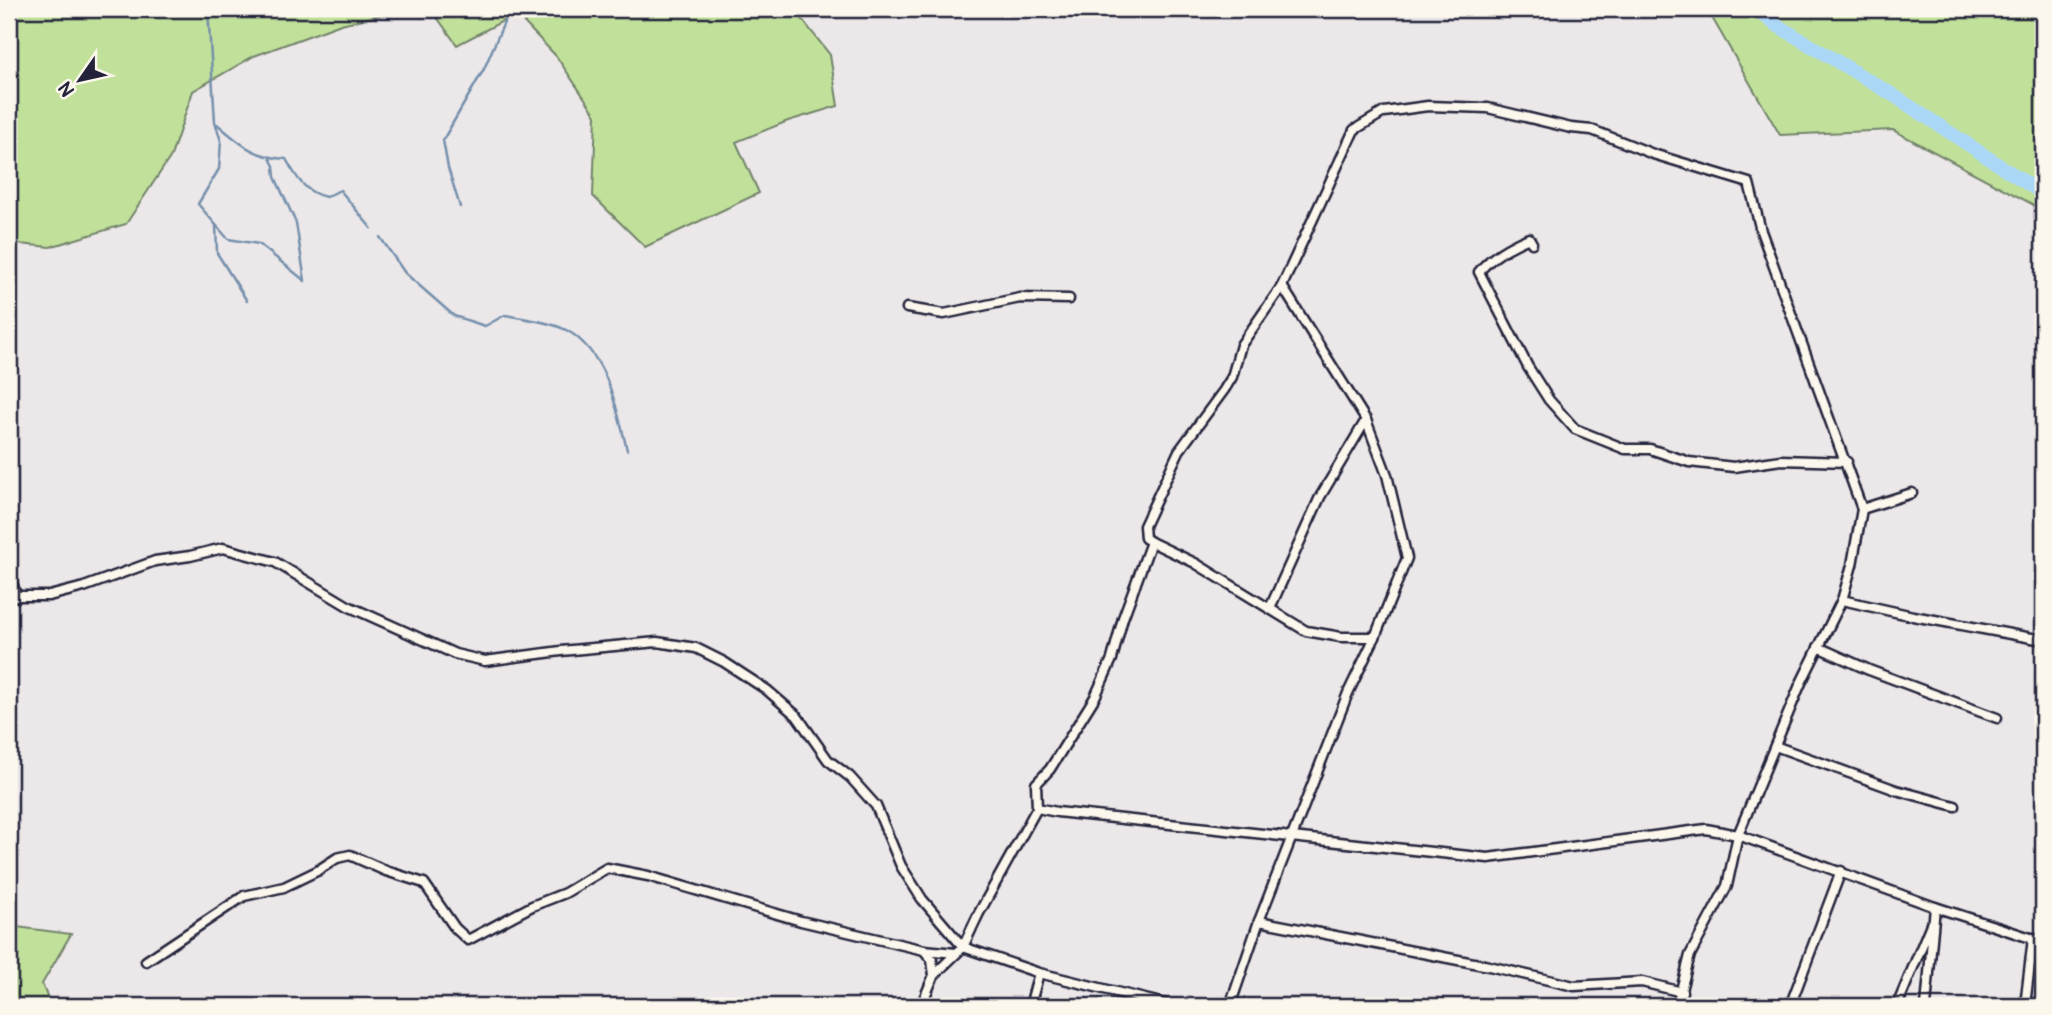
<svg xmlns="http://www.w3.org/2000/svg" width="2052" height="1015" font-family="Pangolin,sans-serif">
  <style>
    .green { fill: #c1e19a; stroke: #72826a; stroke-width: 2 }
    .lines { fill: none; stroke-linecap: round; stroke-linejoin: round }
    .stream { stroke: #748fac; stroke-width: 2.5 }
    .river { stroke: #abd7f7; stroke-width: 14 }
    .minor-casing { stroke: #22223b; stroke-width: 13 }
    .minor { stroke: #fbf7ec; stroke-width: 8 }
  </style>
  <rect width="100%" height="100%" fill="#ece8e9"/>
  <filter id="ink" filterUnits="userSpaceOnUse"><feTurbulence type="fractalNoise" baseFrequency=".0143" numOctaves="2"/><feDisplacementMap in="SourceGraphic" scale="14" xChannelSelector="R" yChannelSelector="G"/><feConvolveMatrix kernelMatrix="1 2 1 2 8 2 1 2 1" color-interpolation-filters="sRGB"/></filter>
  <g filter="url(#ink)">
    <g class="green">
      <path d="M9 9H407L341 24 254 56 193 91 171 156 126 224 50 247 9 243Z"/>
      <path d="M431 9H794L830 55 838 106 788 121 736 142 759 193 645 247 593 196 596 115 556 56 516 14 457 45Z"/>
      <path d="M1707 9H2043V210L1893 130 1780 135Z"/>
      <path d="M9 926 71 934 42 984 51 1006H9Z"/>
    </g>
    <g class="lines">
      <g class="stream">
        <path d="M208 9 215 122 221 141 219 169 198 204 228 239 259 244 305 281 296 223 275 177 274 166 270 158"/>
        <path d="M217 124C241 144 253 157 286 159 296 177 305 193 326 197L340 190 371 228"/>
        <path d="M460 207 448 168 443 140 484 69 508 13V9"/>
        <path d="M216 225 217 253 247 301"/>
        <path d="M380 237 405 273 454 316 485 326 505 315C522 318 553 322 568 331 607 354 617 409 627 450"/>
      </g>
      <path class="river" d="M1756 9 1775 24 1893 95 2043 194"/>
      <defs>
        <g id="minor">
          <path d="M1532 243 1529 238C1510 246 1491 256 1479 272L1528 367 1549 400 1575 429 1625 449H1650L1689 462 1734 467 1781 460 1847 462"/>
          <path d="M1282 286 1366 420 1387 475 1407 558 1375 637"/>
          <path d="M907 308 944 314 1020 298 1069 299"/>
          <path d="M1862 509 1912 493"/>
          <path d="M9 574 17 597"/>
          <path d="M9 596H49L84 587 155 561 190 556 223 548 275 562 348 606 455 654 485 661 561 651 657 642 696 648 724 662 767 690 797 716 828 760 850 777 876 806 901 866 922 899 963 947 1039 973 1173 1006"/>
          <path d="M1842 600 1913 616 2043 640"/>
          <path d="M1270 608 1320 497 1366 420"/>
          <path d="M1818 647 1869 670 1997 718"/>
          <path d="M1775 746 1896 790 1955 806"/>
          <path d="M1037 808 1057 812 1488 858 1706 829 1738 835 1935 907 2043 942"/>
          <path d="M1259 921 1489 966 1574 986 1642 982 1682 992"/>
          <path d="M924 950 956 953"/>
          <path d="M146 961 244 896 284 887 317 871 337 858 350 855 386 871 424 883 455 928 468 940 532 906 565 893 607 868 648 876 801 921 924 950 932 960 934 975"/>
          <path d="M921 1006 934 975 963 947 979 913 1037 808 1036 784 1050 769 1095 697 1112 659 1123 618 1151 542"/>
          <path d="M1030 1006 1039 973"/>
          <path d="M1230 1006 1259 921 1348 693 1375 637H1341L1306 631 1195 563 1151 542 1145 538 1144 526 1179 451 1224 390 1232 377 1241 345 1282 286 1354 130 1384 112 1428 106 1488 108 1571 128 1592 130 1653 154 1749 183 1761 231 1862 509 1852 565 1842 600 1800 685 1738 835 1727 886 1690 955 1677 1006"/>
          <path d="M1790 1006 1841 871"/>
          <path d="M1897 1006 1931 924"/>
          <path d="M1926 1006 1935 907"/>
          <path d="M2025 1006 2033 938"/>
        </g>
      </defs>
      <use href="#minor" class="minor-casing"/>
      <use href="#minor" class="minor"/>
    </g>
  </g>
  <rect width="2052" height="1015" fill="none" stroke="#fbf7ec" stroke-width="35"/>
  <rect x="18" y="18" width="2017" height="980" fill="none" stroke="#22223b" stroke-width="2.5" filter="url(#ink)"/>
  <g transform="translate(80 80) rotate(236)" stroke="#fbf7ec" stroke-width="5" paint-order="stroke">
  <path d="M0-5L12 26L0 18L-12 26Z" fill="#22223b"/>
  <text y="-10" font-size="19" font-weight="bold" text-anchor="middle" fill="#22223b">N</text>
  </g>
</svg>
